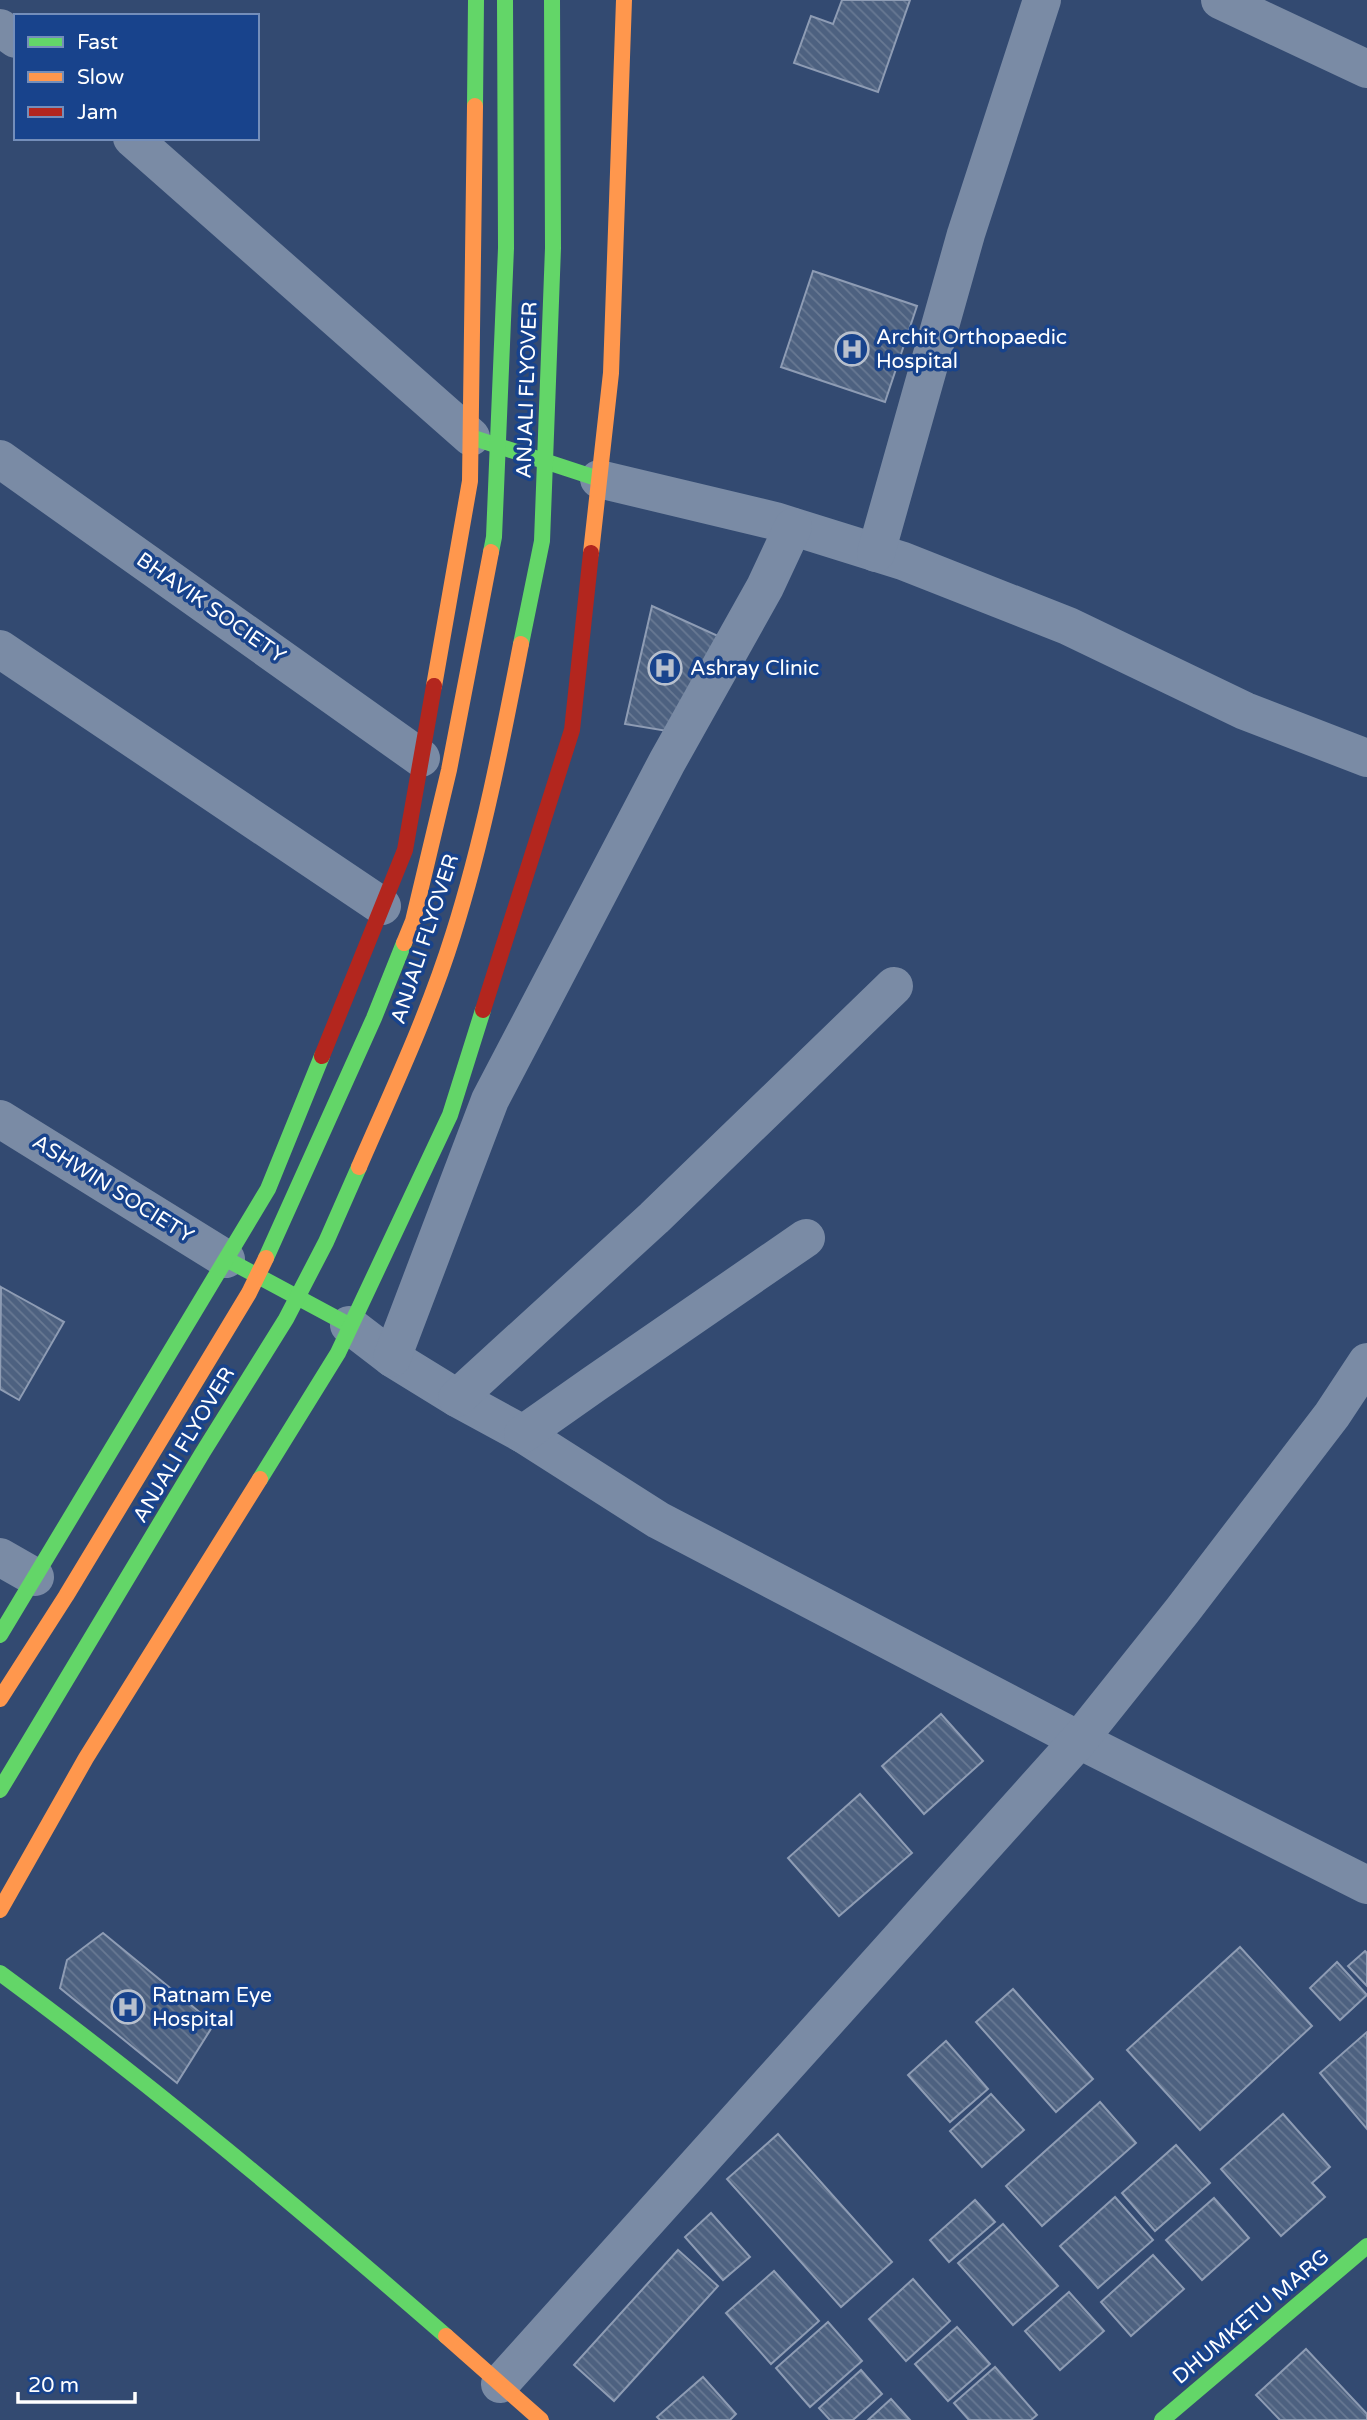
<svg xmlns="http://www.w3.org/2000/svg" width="1367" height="2420" font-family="'Varela Round',sans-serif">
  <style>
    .building { fill: url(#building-back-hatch); stroke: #8e9cb4; stroke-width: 2 }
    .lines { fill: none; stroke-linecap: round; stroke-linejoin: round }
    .street { stroke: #7a8ba5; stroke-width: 38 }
    .fast { stroke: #63d668; stroke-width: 16 }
    .slow { stroke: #ff974d; stroke-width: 16 }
    .jam { stroke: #b3261e; stroke-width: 16 }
    .fast-bridge { stroke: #63d668; stroke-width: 16 }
    .slow-bridge { stroke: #ff974d; stroke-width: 16 }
    .labels { text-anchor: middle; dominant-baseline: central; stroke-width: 7; stroke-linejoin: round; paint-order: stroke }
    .poi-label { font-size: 21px; fill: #fff; stroke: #18438c; text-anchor: start }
    .street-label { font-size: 21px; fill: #fff; stroke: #18438c }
  </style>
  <defs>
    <pattern id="building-back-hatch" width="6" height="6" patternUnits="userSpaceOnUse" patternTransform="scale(1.75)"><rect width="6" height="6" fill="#4d6180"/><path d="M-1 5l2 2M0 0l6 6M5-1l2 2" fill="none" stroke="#687993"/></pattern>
  </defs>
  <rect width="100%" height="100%" fill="#334a71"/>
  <g class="building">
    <path d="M842 0H910L878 92 794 63 811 16 833 24Z"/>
    <path d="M813 271 917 306 885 402 781 367Z"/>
    <path d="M652 606 718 636 673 732 625 724Z"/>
    <path d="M1 1287 64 1322 19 1400 0 1389Z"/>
    <path d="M941 1714 983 1761 924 1814 882 1766Z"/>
    <path d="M860 1794 912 1853 839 1916 788 1858Z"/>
    <path d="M103 1933 214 2024 177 2083 60 1988 67 1960Z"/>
    <path d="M1240 1947 1312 2026 1200 2130 1127 2050Z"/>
    <path d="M1365 1951 1367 1953V1986L1348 1966Z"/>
    <path d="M1337 1962 1367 1995 1340 2020 1310 1988Z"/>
    <path d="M1013 1989 1093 2079 1056 2112 976 2022Z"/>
    <path d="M1367 2032V2129L1320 2073Z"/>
    <path d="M946 2041 988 2089 950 2122 908 2075Z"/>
    <path d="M991 2094 1024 2130 982 2167 950 2131Z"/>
    <path d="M1100 2102 1136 2143 1042 2226 1006 2186Z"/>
    <path d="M1283 2114 1330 2167 1312 2183 1325 2197 1281 2236 1221 2169Z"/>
    <path d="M778 2134 892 2262 841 2307 727 2179Z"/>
    <path d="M1176 2145 1210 2183 1155 2231 1122 2193Z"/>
    <path d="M1115 2197 1153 2240 1098 2288 1060 2246Z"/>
    <path d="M1214 2198 1249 2238 1202 2280 1166 2240Z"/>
    <path d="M975 2200 995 2222 949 2262 930 2240Z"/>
    <path d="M711 2213 750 2257 723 2280 685 2237Z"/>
    <path d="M1003 2224 1058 2286 1013 2325 958 2263Z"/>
    <path d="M678 2250 718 2286 614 2401 574 2365Z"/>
    <path d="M1153 2255 1184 2289 1131 2336 1101 2302Z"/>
    <path d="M774 2271 819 2321 771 2364 726 2313Z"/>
    <path d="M913 2279 950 2321 906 2361 869 2319Z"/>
    <path d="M1069 2292 1104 2331 1060 2370 1025 2331Z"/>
    <path d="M828 2322 862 2361 810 2407 776 2368Z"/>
    <path d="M957 2327 990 2364 948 2401 915 2364Z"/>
    <path d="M1306 2349 1367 2414V2420H1280L1256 2395Z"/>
    <path d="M995 2367 1037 2415 1031 2420H969L954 2403Z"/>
    <path d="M861 2370 882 2394 853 2420H830L819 2408Z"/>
    <path d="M703 2377 736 2414 730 2420H660L657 2417Z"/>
    <path d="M891 2399 910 2420H868Z"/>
  </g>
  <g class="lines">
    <g class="street">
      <path d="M1220 0 1367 69"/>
      <path d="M0 28 16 39"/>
      <path d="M132 138 471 437"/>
      <path d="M0 459 421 758"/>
      <path d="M599 479 775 521 903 561 1068 626 1245 711 1367 758"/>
      <path d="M876 553 966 234 1042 0"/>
      <path d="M0 649 382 906"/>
      <path d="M0 1119 226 1259"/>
      <path d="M349 1325 392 1358 457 1398 523 1434 658 1520 1079 1740 1367 1885"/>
      <path d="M392 1358 490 1100 667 762 765 587 793 527"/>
      <path d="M457 1398 654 1218 894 986"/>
      <path d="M523 1434 594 1384 806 1238"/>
      <path d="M0 1557 35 1577"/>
      <path d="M500 2384 1079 1740 1182 1611 1332 1415 1367 1362"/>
    </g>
    <g class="fast">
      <path d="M475 106 476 0"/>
      <path d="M471 437 599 479"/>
      <path d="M228 1260 349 1325"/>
      <path d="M260 1479 338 1353 450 1115 483 1010"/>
      <path d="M0 1635 268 1189 322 1056"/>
      <path d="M0 1973C155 2087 301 2210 446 2336"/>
      <path d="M1162 2420 1367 2246"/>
    </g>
    <g class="slow">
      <path d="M591 553 611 373 624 0"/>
      <path d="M434 686 470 481 475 106"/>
      <path d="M0 1910 86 1758 260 1479"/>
      <path d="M446 2336 541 2420"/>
    </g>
    <g class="jam">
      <path d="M483 1010 572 730 591 553"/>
      <path d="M322 1056 405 850 434 686"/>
    </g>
    <g class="fast-bridge">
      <path d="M491 552 494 537 506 248 505 0"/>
      <path d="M521 644 542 541 553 248 552 0"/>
      <path d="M266 1258 374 1018 404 943"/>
      <path d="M0 1790 203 1452 286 1319 326 1242 359 1167"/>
    </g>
    <g class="slow-bridge">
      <path d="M404 943 413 921 449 770 491 552"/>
      <path d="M359 1167C392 1091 428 1015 453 935 483 840 502 742 521 644"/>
      <path d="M0 1699 66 1596 249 1293 266 1258"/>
    </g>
  </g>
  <defs>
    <symbol id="hospital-ring" viewBox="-11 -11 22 22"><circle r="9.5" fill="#18438c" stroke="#b8c0cd" stroke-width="1.5"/><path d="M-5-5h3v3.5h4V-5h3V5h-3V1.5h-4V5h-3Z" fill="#b8c0cd"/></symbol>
  </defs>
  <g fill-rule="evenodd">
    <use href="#hospital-ring" x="833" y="330" width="38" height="38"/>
    <use href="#hospital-ring" x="646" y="649" width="38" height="38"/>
    <use href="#hospital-ring" x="109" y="1988" width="38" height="38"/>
  </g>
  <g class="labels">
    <g class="poi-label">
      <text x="876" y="337">Archit Orthopaedic<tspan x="876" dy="24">Hospital</tspan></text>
      <text x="690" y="668">Ashray Clinic</text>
      <text x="152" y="1995">Ratnam Eye<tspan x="152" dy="24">Hospital</tspan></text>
    </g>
    <g class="street-label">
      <text transform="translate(527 390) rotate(-88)">ANJALI FLYOVER</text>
      <text transform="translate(211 608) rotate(35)">BHAVIK SOCIETY</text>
      <text transform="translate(425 939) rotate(-72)">ANJALI FLYOVER</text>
      <text transform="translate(113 1189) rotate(32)">ASHWIN SOCIETY</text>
      <text transform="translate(184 1445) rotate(-59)">ANJALI FLYOVER</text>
      <text transform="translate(1251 2317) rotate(-40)">DHUMKETU MARG</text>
    </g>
  </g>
  <rect x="14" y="14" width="245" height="126" fill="#18438c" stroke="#748eba" stroke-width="2"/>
  <rect x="28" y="37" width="35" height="10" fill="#63d668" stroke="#748eba" stroke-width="2"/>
  <text x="77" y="49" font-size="21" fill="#ffffff">Fast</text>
  <rect x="28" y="72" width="35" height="10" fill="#ff974d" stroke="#748eba" stroke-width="2"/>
  <text x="77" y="84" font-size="21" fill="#ffffff">Slow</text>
  <rect x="28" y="107" width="35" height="10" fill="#b3261e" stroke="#748eba" stroke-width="2"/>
  <text x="77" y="119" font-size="21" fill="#ffffff">Jam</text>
  <path d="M18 2392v10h117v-10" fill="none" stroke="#ffffff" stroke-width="3.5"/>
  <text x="28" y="2392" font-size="21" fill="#ffffff" stroke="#18438c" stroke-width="5" paint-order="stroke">20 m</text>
</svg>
